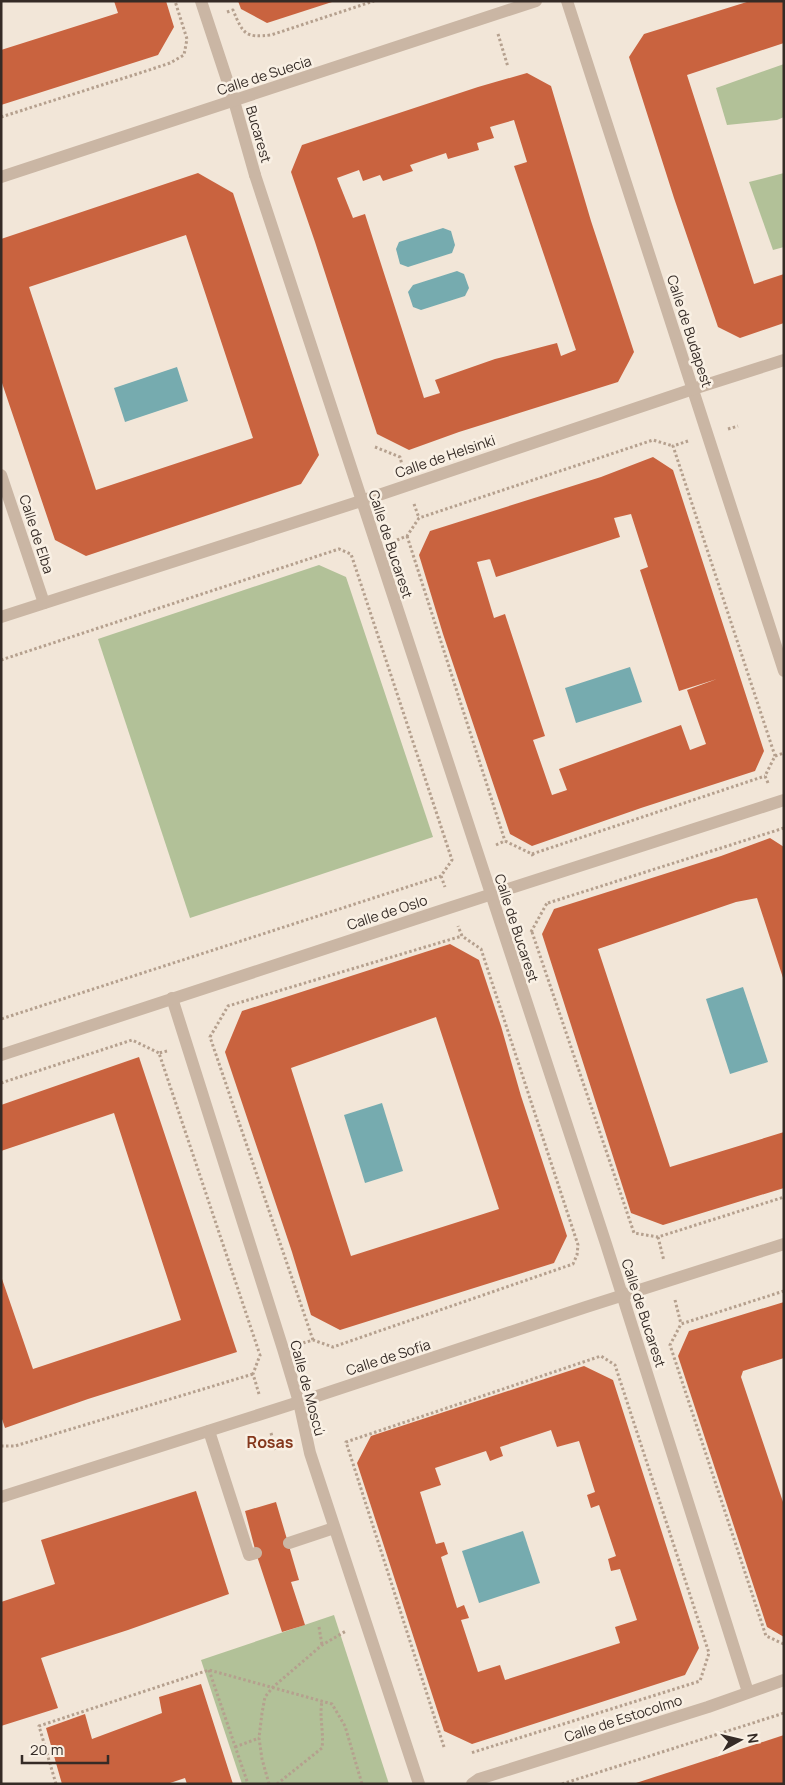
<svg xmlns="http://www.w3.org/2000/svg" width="785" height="1785" font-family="Manrope,sans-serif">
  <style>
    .green { fill: #b2c198 }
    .water { fill: #76abaf }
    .building { fill: #c9633f; fill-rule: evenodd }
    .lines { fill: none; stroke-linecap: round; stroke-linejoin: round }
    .path { stroke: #b5a08e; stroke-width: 3; stroke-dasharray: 2.5 2.5; stroke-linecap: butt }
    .service { stroke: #cab6a4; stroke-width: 12 }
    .pedestrian { stroke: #cab6a4; stroke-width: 12 }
    .minor { stroke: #cab6a4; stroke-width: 12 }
    .tertiary { stroke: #cab6a4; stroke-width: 12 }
    .labels { text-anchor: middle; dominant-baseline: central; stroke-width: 5; stroke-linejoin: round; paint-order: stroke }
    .street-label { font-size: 14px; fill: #352b26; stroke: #f9f0e4 }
    .quarter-label { font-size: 16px; font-weight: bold; fill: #85381d; stroke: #f9f0e4 }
  </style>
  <rect width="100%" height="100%" fill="#f2e6d8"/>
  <g class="green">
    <path d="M784 64V117L777 120 727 125 716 88Z"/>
    <path d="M784 173V247L773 250 749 182Z"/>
    <path d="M319 565 346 577 433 837 190 918 98 639Z"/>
    <path d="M334 1615 389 1784H242L201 1660Z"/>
  </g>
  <g class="water">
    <path d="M443 228 451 231 455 245 452 253 408 267 400 264 396 249 399 242Z"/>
    <path d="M457 271 464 274 469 288 465 296 421 310 413 307 408 292 413 285Z"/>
    <path d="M177 367 188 401 125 422 114 388Z"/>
    <path d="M630 667 642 702 576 723 565 688Z"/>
    <path d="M743 987 768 1062 730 1074 706 999Z"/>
    <path d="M382 1103 403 1171 365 1183 344 1115Z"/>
    <path d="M523 1531 540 1583 479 1603 462 1551Z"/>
  </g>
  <g class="building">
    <path d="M114 1H166L174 27 158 55 1 105V50L118 13Z"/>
    <path d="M238 1H332V2L267 23 241 9Z"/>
    <path d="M750 1H784V43L687 75 754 284 784 274V323L740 338 718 327 674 198 629 57 644 34Z"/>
    <path d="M527 73 551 86 591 221 634 352 618 382 459 432 409 450 377 434 315 242 291 172 302 145 478 87ZM514 120 527 162 514 166 576 350 561 356 557 343 495 359 435 380 440 393 424 398 365 214 353 218 337 178 359 170 363 181 380 175 383 181 413 171 410 165 446 153 448 159 479 150 477 143 494 138 490 127Z"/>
    <path d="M198 173 233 193 319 455 301 484 86 556 55 540 1 380V239ZM186 235 253 438 96 490 29 287Z"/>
    <path d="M653 457 673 470 764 751 755 771 641 808 532 846 510 834 443 634 419 555 430 531 601 477ZM631 514 648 567 640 570 679 691 717 679 687 690 706 744 690 750 681 725 559 769 567 790 552 795 533 740 545 736 505 614 494 618 477 562 490 559 488 553 496 577 620 537 614 518Z"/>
    <path d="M770 838 784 847V981L757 898 736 902 598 949 670 1167 784 1132V1188L663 1225 631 1213 542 934 554 909 721 856Z"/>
    <path d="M450 944 479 960 501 1026 521 1096 567 1236 554 1263 340 1330 311 1315 292 1252 225 1052 242 1011ZM436 1017 499 1209 351 1256 291 1068Z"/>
    <path d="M139 1057 237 1352 88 1399 5 1428 1 1416V1276L33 1369 181 1320 114 1113 1 1151V1105Z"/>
    <path d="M784 1302V1358L743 1371 741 1377 784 1505V1637L767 1627 678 1356 689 1331Z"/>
    <path d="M584 1366 613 1380 699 1648 685 1675 472 1744 444 1731 357 1463 371 1436ZM551 1430 557 1447 579 1441 595 1492 587 1495 591 1508 599 1505 616 1556 608 1559 611 1571 620 1569 637 1620 615 1627 620 1643 505 1680 500 1665 478 1672 461 1620 469 1618 464 1605 457 1608 441 1557 448 1554 444 1542 436 1544 420 1492 441 1485 435 1468 486 1451 490 1461 503 1456 500 1447Z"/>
    <path d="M196 1491 229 1594 128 1630 41 1658 58 1708 1 1726V1602L55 1584 41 1540Z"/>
    <path d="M276 1502 299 1580 291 1582 305 1625 282 1632 256 1553 245 1511Z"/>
    <path d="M201 1684 233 1784H187L185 1778 167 1784H62L46 1728 85 1714 92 1739 162 1713 159 1697Z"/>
    <path d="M784 1735V1784H636V1783Z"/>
  </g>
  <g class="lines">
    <g class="path">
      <path d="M227 12 233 10C243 34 245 38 271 35L374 1"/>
      <path d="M498 34 508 67"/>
      <path d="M1 117 143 72 170 63 184 55 187 39 175 1"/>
      <path d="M728 429 738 426"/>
      <path d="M688 441 673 446 775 756"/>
      <path d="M375 447 400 457 402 465"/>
      <path d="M414 504 419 518"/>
      <path d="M407 536 505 841"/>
      <path d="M397 540 407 536 419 518 653 440 673 446"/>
      <path d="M1 660 339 549 351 554 452 860 441 876 1 1019"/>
      <path d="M768 783 765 776 775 756 784 753"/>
      <path d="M496 845 505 841 532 854 533 856"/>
      <path d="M532 854 765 776"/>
      <path d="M441 876 445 887"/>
      <path d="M548 903 784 828"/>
      <path d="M531 932 547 903"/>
      <path d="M532 932 634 1233 658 1237 784 1197"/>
      <path d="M167 1051 159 1053 259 1352"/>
      <path d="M1 1083 132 1040 159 1053"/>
      <path d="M658 1237 664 1261"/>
      <path d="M784 1291 681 1324 670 1345 766 1636 784 1644"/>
      <path d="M675 1300 681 1324"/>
      <path d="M313 1340 210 1037 228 1006 462 936"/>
      <path d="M303 1343 313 1340 333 1347 573 1264 577 1255 578 1245 481 949 462 936 458 926"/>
      <path d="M259 1394 253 1374 260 1355 263 1354"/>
      <path d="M271 1433 276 1451"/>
      <path d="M1 1446H15L253 1374"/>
      <path d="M319 1627 322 1645"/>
      <path d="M209 1670 248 1784"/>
      <path d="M235 1747 259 1738"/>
      <path d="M444 1747 346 1442 601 1356 615 1365 709 1653 700 1681 471 1753"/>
      <path d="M56 1784 39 1726 209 1670 332 1704 345 1726 362 1784"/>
      <path d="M269 1784 262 1759 259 1738 262 1713 265 1697 273 1687 322 1645 346 1631"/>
      <path d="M277 1784 322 1748C324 1732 319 1717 322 1701"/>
      <path d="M562 1784 784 1713"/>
    </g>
    <g class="service">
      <path d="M209 1431 249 1555 256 1553"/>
      <path d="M289 1543 334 1528"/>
    </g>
    <path class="pedestrian" d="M234 101 255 175"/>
    <g class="minor">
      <path d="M201 1 234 101"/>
      <path d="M567 1 784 671"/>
      <path d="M255 175 606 1244 748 1692"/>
      <path d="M1 475 44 603"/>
      <path d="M1 617 361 501 693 389 784 360"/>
      <path d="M172 998 283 1349 299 1402 310 1453 419 1784"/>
      <path d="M1 1055 452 907 784 800"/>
      <path d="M1 1497 299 1402 586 1307 784 1244"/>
      <path d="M472 1784 479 1779 708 1707 784 1680"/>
    </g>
    <path class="tertiary" d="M1 177 536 1"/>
  </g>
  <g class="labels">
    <g class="street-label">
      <text transform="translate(264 75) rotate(-18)">Calle de Suecia</text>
      <text transform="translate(259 134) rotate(74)">Bucarest</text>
      <text transform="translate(690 331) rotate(72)">Calle de Budapest</text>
      <text transform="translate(445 456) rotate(-19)">Calle de Helsinki</text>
      <text transform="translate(37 534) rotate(72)">Calle de Elba</text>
      <text transform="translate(391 544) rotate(72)">Calle de Bucarest</text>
      <text transform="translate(387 912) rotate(-18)">Calle de Oslo</text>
      <text transform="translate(517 928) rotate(72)">Calle de Bucarest</text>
      <text transform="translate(644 1313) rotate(72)">Calle de Bucarest</text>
      <text transform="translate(388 1357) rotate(-18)">Calle de Sofía</text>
      <text transform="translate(308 1388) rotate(75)">Calle de Moscú</text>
      <text transform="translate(623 1718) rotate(-18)">Calle de Estocolmo</text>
    </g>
    <g class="quarter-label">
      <text x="270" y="1442">Rosas</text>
    </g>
  </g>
  <rect width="785" height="1785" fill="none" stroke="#352b26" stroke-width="5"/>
  <g transform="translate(740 1740) rotate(82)" stroke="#f9f0e4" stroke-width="4" paint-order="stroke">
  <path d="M0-4L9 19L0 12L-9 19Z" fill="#352b26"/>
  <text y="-8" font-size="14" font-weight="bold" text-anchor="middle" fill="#352b26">N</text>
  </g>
  <path d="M22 1755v8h86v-8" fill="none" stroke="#352b26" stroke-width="2.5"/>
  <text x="30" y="1755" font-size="15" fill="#352b26" stroke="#f9f0e4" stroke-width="4" paint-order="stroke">20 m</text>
</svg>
